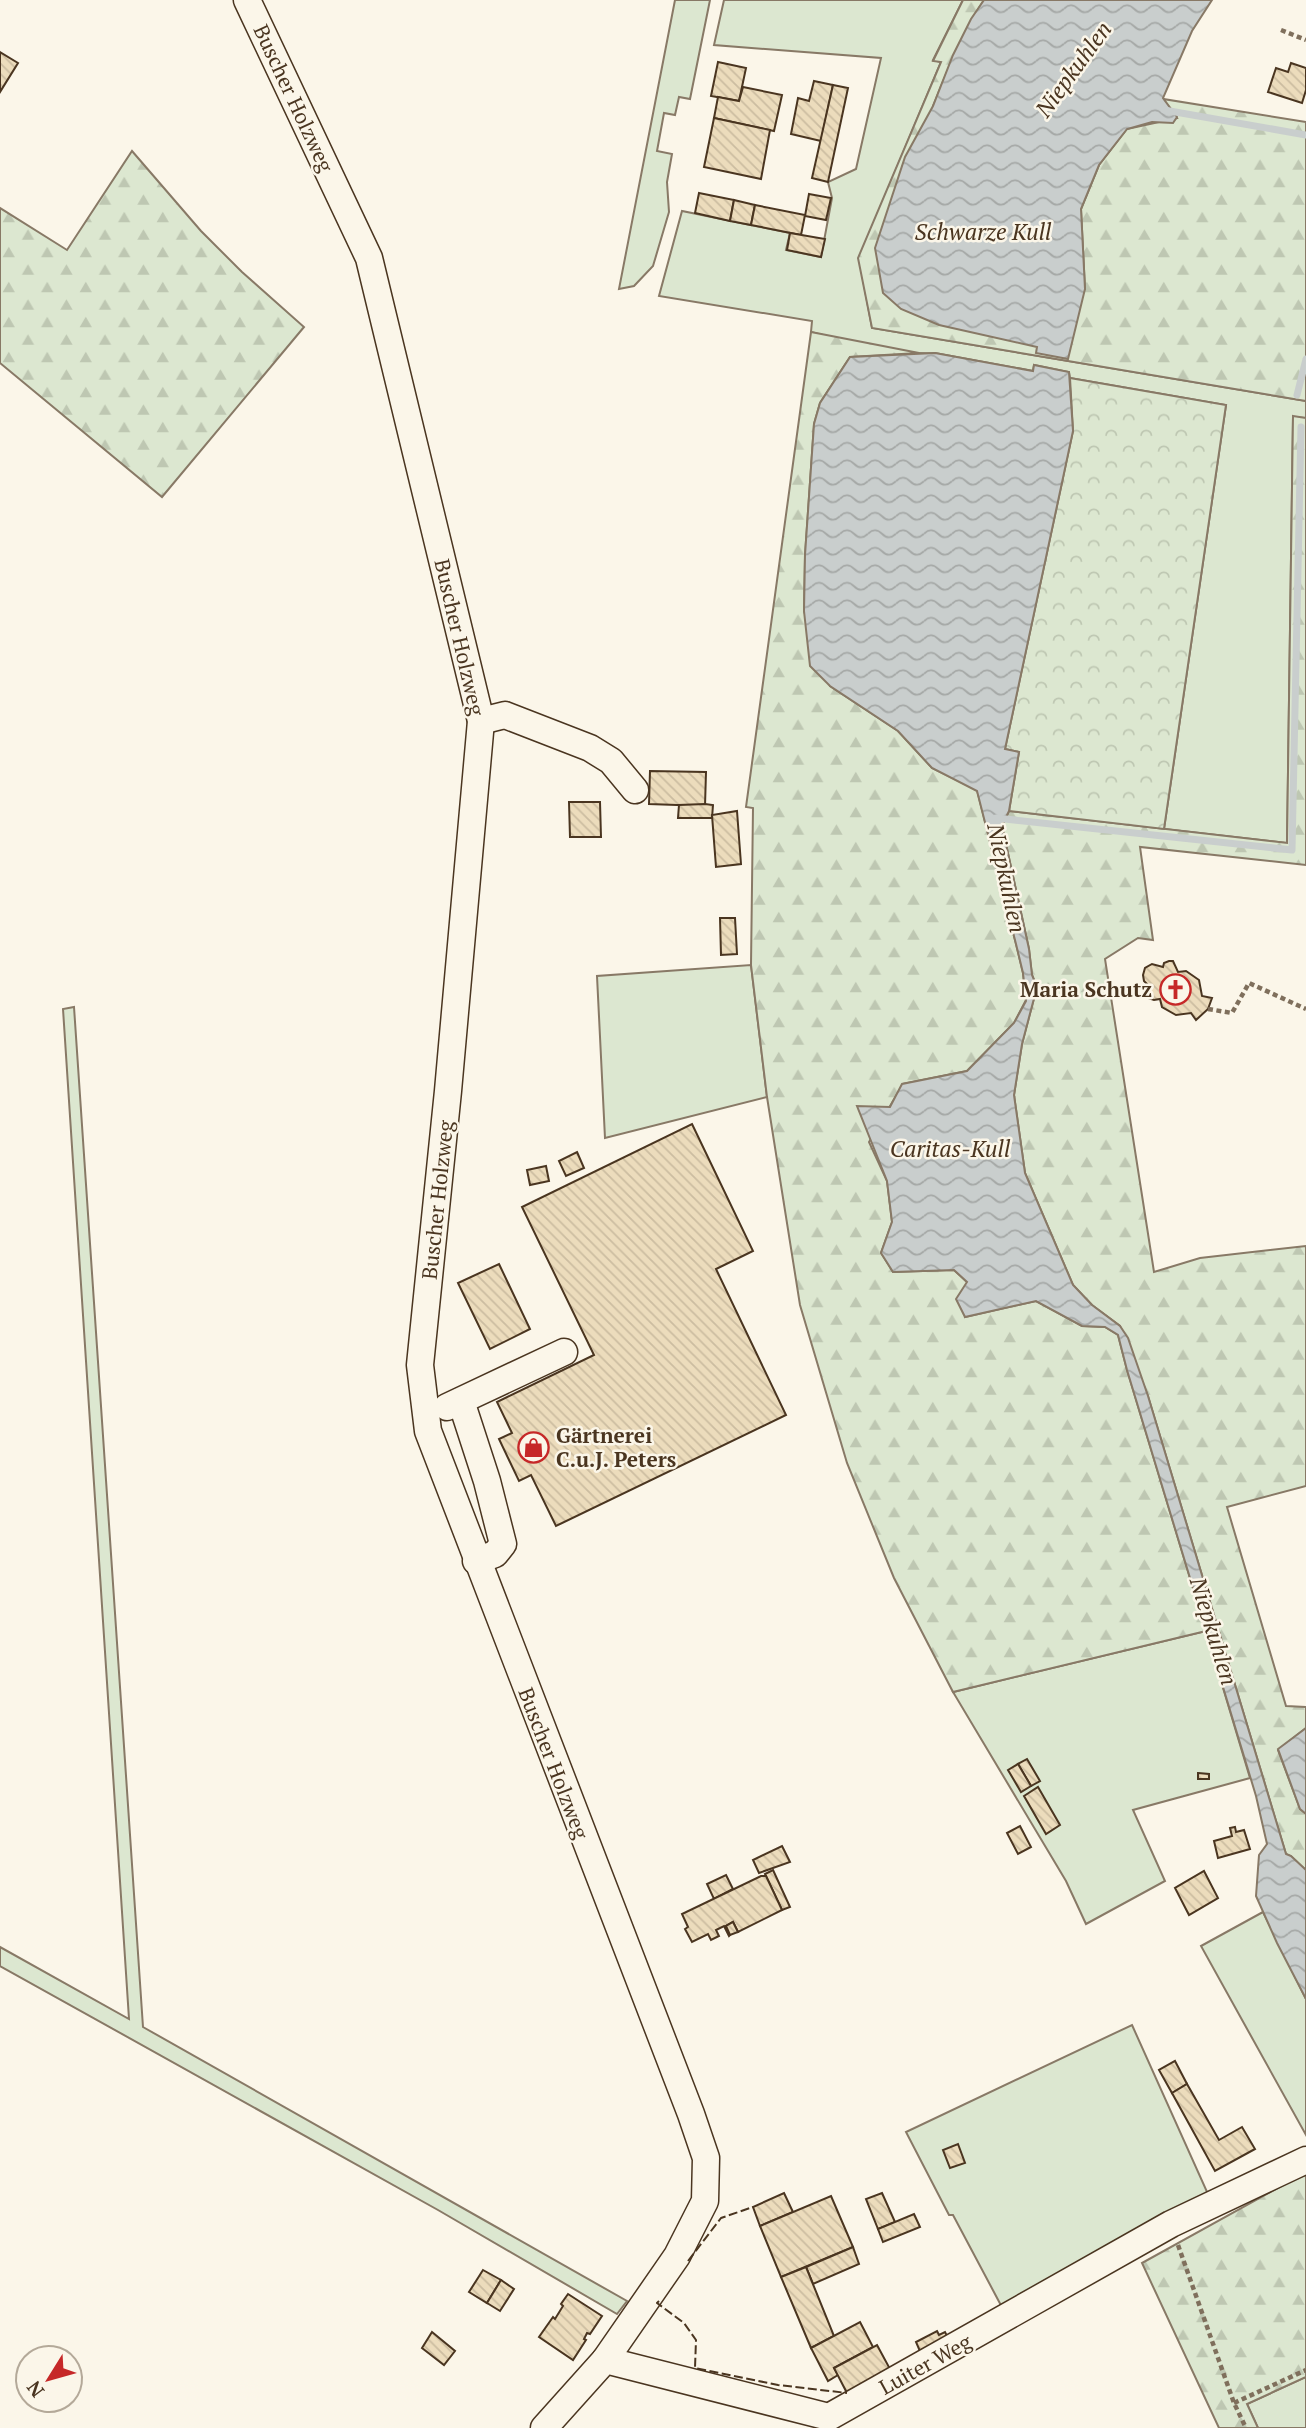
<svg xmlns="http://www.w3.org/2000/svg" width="1306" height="2428" font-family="'PT Serif',serif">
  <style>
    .green { fill: #dce7d0; stroke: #887966; stroke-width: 2 }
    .forest { fill: url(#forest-firs); stroke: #887966; stroke-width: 2 }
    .park { fill: url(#park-crowns); stroke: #887966; stroke-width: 2 }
    .water { fill: url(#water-waves); stroke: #887966; stroke-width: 2 }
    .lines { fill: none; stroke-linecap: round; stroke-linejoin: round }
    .stream { stroke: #c9cecd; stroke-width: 7 }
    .building { fill: url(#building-back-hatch); stroke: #4a3520; stroke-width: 2 }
    .minor-casing { stroke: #4a3520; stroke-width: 29 }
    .path { stroke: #7f6f5c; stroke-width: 4.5; stroke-dasharray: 5 3.5; stroke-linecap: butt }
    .minor { stroke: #fbf6e9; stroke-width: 26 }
    .fence { stroke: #4a3520; stroke-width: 2; stroke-dasharray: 9 3.5; stroke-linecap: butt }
    .labels { text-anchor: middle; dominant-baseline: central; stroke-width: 5; stroke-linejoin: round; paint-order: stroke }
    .street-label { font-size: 21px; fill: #4a3520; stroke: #fbf6e9 }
    .poi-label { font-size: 21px; font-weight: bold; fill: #4a3520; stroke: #fbf6e9; text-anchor: end }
    .water-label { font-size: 23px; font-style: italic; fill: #4a3520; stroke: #fbf6e9 }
  </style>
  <defs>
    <pattern id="forest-firs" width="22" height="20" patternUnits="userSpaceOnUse" patternTransform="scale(1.75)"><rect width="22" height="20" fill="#dce7d0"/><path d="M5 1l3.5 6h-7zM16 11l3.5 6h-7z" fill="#bec7b2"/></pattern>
    <pattern id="park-crowns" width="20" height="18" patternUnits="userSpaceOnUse" patternTransform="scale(1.75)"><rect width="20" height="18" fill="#dce7d0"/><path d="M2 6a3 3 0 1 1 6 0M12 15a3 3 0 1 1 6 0" fill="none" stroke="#bec7b2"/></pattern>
    <pattern id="water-waves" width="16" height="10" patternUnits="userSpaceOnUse" patternTransform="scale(1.75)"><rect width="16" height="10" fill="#c9cecd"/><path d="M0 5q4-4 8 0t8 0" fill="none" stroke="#a5a8a6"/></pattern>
    <pattern id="building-back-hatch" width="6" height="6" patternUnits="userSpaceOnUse" patternTransform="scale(1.75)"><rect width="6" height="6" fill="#ecdcbc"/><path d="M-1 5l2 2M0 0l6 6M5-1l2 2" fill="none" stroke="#ccbda1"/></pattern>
  </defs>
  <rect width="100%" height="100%" fill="#fbf6e9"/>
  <g class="green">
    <path d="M675 0H710L690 99 679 97 675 115 664 113 657 151 672 154 667 182 669 212 653 266 634 286 619 289Z"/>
    <path d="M724 0H963L933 60 941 62 859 258 872 328 1306 401V418L1293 417 1287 843 1164 829 1226 405 1070 378 1069 372 1034 365 1033 371 935 353C894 355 851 342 811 332L812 321 659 296 682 211 790 233 786 250 821 257 832 198 828 182 856 169 881 58 714 45Z"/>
    <path d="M751 965 767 1097 605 1138 597 976Z"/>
    <path d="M74 1007 143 2027 627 2301 617 2314 438 2210 0 1966V1947L129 2019 63 1009Z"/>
    <path d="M1206 1631 1250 1778 1133 1810 1165 1881 1086 1924 1066 1881 953 1692Z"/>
    <path d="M1263 1912 1306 1999V2135L1201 1946Z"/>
    <path d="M1132 2025 1208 2194 1004 2311 953 2215H949L906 2132Z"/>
    <path d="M1306 2377V2428H1258L1247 2404Z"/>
  </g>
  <g class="forest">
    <path d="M963 0H984C962 33 948 69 933 106L1038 347 1037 353 1085 289 1081 209 1099 165 1127 129 1177 118 1163 99 1306 122V401L872 328 858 258 941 62 933 61Z"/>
    <path d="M132 151 201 231 242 272 304 327 162 497 0 363V208L67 250Z"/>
    <path d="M811 332 919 353 850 357 820 403 814 424 805 555 804 611 830 686 898 731 932 768 977 790 1016 944 1023 973 1026 1000 1014 1023 967 1071 903 1084 869 1142 887 1181 892 1222 881 1253 893 1272 954 1270 967 1282 965 1317 1036 1301 1082 1326 1105 1327 1118 1335 1127 1370 1206 1631 953 1692 894 1578 847 1463 800 1305 767 1097 751 965 753 808 746 807Z"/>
    <path d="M1293 416 1306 418V865L1140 847 1153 940 1138 938 1105 959 1154 1272 1200 1258 1306 1246V1486L1227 1507 1286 1706 1306 1707V1728L1278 1750 1300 1809 1306 1814V1870L1291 1856 1286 1854 1148 1396 1120 1326 1092 1305 1073 1285 1025 1173 1014 1095 1022 1044 1037 987 1032 975 1029 949 1002 826 1009 811 1287 843Z"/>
    <path d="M1306 2175V2377L1247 2404 1258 2428H1219L1142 2263 1294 2179Z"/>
  </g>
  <path class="park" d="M1070 378 1226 405 1164 829 1009 811 1019 752 1005 749 1073 431Z"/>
  <g class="water">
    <path d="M984 0H1212L1192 31 1163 98 1177 117 1173 123 1152 122 1127 129 1099 165 1081 209 1085 289 1068 359 1036 353 1037 347 939 325 901 309 883 293 875 248 905 157 933 106 953 55 971 19Z"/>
    <path d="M935 353 1033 371 1034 365 1069 372 1073 431 1005 749 1019 752 1009 811 1002 826 1029 949 1032 975 1037 987 1022 1044 1014 1095 1025 1173 1073 1285 1092 1305 1120 1326 1128 1338 1148 1396 1286 1854 1291 1856 1306 1870V1999L1277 1943 1256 1896 1259 1855 1267 1844 1256 1796 1127 1370 1118 1335 1105 1327 1082 1326 1036 1301 965 1317 956 1299 967 1282 954 1270 893 1272 881 1253 892 1222 887 1181 857 1106 890 1107 902 1084 967 1071 1014 1023 1026 1001 1023 973 1016 944 977 791 932 768 898 731 830 686 810 666 804 611 805 555 814 424 820 403 850 357Z"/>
    <path d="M1306 1728V1814L1300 1809 1278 1749Z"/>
  </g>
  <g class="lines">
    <g class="stream">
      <path d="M1164 110 1306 135"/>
      <path d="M1297 395 1306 359"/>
      <path d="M996 818 1292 850 1301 427"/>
    </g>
  </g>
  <g class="building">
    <path d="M0 52 18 63 0 92Z"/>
    <path d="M718 62 746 68 739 101 711 96Z"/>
    <path d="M1291 63 1306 68V90L1302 103 1268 92 1276 68 1288 72Z"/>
    <path d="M814 81 833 85 821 141 791 134 798 98 809 101Z"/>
    <path d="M833 85 848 88 828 182 812 178Z"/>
    <path d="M743 87 782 95 774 131 714 118 718 97 739 101Z"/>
    <path d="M714 118 770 130 761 179 704 167Z"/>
    <path d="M699 193 734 200 730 221 695 213Z"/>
    <path d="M809 194 831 198 826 220 805 216Z"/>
    <path d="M734 200 755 205 751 225 730 221Z"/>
    <path d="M755 205 805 215 801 235 751 225Z"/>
    <path d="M790 233 825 239 821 257 787 250Z"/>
    <path d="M650 771 706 772 705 806 649 804Z"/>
    <path d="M569 802H600L601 837H570Z"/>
    <path d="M705 804 713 805 712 818H678L679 805Z"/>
    <path d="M737 811 741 864 716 867 712 815Z"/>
    <path d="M720 918H735L737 954 721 955Z"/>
    <path d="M1169 961H1173L1178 972 1186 971 1199 980 1202 996 1212 998 1208 1009 1196 1020 1191 1013 1176 1015 1162 1007 1160 999 1154 1000 1148 998 1146 991 1150 987 1144 981 1143 975 1145 968 1152 964 1163 967 1164 963Z"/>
    <path d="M692 1124 753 1251 716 1269 786 1415 556 1526 531 1475 519 1481 499 1439 512 1433 497 1402 594 1355 522 1207Z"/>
    <path d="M577 1152 584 1168 566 1176 559 1161Z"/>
    <path d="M546 1166 549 1181 530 1185 527 1170Z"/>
    <path d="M499 1264 530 1329 490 1349 458 1283Z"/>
    <path d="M1027 1759 1040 1781 1031 1786 1018 1764Z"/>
    <path d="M1018 1764 1031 1786 1021 1792 1008 1770Z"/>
    <path d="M1198 1773 1209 1774V1779H1198Z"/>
    <path d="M1038 1787 1060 1825 1046 1834 1024 1796Z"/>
    <path d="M1020 1826 1031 1847 1018 1854 1007 1833Z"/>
    <path d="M1235 1827 1236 1832 1244 1830 1250 1849 1218 1858 1214 1841 1232 1836 1230 1828Z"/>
    <path d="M782 1846 790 1862 759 1873 753 1860Z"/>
    <path d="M773 1870 790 1907 782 1910 765 1874Z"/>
    <path d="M1204 1871 1218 1898 1189 1915 1175 1888Z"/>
    <path d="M726 1875 733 1889 714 1899 707 1884Z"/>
    <path d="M761 1876H766L782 1910 738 1932 733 1922 726 1926 730 1935 729 1936 724 1926 716 1930 719 1936 711 1940 708 1934 692 1942 685 1929 688 1927 682 1914Z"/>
    <path d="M733 1922 738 1932 730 1935 726 1926Z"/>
    <path d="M1175 2061 1187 2084 1172 2093 1159 2070Z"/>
    <path d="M1187 2084 1219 2140 1242 2127 1255 2149 1215 2171 1172 2093Z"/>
    <path d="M958 2144 965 2163 950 2168 943 2150Z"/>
    <path d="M784 2193 793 2212 760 2226 753 2207Z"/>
    <path d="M882 2193 895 2222 878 2229 866 2199Z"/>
    <path d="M831 2196 853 2247 781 2277 760 2226Z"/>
    <path d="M914 2214 920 2227 883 2242 878 2229Z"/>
    <path d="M853 2247 859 2264 813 2284 806 2267Z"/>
    <path d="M806 2267 834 2336 811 2348 781 2277Z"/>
    <path d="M483 2270 501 2280 487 2303 469 2292Z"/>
    <path d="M501 2280 514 2289 500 2311 487 2303Z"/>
    <path d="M568 2294 602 2316 590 2334 587 2333 584 2339 586 2340 573 2360 539 2337 553 2317 555 2319 563 2306 561 2304Z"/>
    <path d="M860 2322 873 2347 834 2368 838 2375 828 2381 811 2348Z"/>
    <path d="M937 2331 939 2335 945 2332 948 2338 922 2356 916 2342Z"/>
    <path d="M432 2332 455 2351 444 2365 422 2348Z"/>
    <path d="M877 2345 890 2369 847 2393 834 2368Z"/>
  </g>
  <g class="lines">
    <defs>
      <g id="minor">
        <path d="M247 0 369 258 481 721 448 1091 420 1365 428 1431 691 2114 706 2158 705 2201 677 2256 605 2360"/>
        <path d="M481 721 505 715 590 748 611 761 635 790"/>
        <path d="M461 1401 487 1481 503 1544 495 1554 476 1561"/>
        <path d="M447 1407 564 1352"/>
        <path d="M544 2428 605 2360 829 2417 1171 2224 1306 2160"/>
      </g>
    </defs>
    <use href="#minor" class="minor-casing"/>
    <g class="path">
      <path d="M1281 30 1306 40"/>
      <path d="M1208 1009 1232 1013 1249 983 1306 1009"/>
      <path d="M1178 2245 1234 2403 1246 2428"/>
      <path d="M1234 2403 1306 2370"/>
    </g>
    <use href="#minor" class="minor"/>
    <g class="fence">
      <path d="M688 2261 721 2218 753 2207"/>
      <path d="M659 2301 657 2303 684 2323 696 2340 695 2368 778 2385 847 2393"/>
    </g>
  </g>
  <defs>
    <symbol id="church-ring" viewBox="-11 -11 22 22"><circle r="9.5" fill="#fbf6e9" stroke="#c62828" stroke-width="1.5"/><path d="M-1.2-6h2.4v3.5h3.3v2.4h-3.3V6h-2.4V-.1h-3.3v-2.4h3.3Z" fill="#c62828"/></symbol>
    <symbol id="shop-ring" viewBox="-11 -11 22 22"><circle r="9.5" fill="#fbf6e9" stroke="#c62828" stroke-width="1.5"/><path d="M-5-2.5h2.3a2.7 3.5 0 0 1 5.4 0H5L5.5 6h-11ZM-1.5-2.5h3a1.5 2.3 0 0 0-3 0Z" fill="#c62828"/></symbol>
  </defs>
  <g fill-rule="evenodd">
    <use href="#church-ring" x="1158" y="972" width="35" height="35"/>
    <use href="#shop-ring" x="516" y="1430" width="35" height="35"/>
  </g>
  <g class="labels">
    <g class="street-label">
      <text transform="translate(294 98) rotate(65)">Buscher Holzweg</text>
      <text transform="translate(460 637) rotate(77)">Buscher Holzweg</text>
      <text transform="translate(437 1200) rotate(-84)">Buscher Holzweg</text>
      <text transform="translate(554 1763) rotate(69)">Buscher Holzweg</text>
      <text transform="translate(925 2364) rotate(-29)">Luiter Weg</text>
    </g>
    <g class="poi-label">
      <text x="1152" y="989">Maria Schutz</text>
      <text x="556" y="1435" text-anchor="start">Gärtnerei<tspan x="556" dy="24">C.u.J. Peters</tspan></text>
    </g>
    <g class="water-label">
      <text transform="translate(1073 69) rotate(-54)">Niepkuhlen</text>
      <text x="983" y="231">Schwarze Kull</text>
      <text transform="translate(1007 878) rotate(78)">Niepkuhlen</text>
      <text x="950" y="1148">Caritas-Kull</text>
      <text transform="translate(1214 1631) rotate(73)">Niepkuhlen</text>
    </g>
  </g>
  <g transform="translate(49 2379) rotate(233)"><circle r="33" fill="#fbf6e9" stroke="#b4a999" stroke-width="2"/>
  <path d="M0-5L12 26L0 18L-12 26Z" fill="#c62828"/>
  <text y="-10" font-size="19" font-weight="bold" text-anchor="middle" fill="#4a3520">N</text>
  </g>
</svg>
